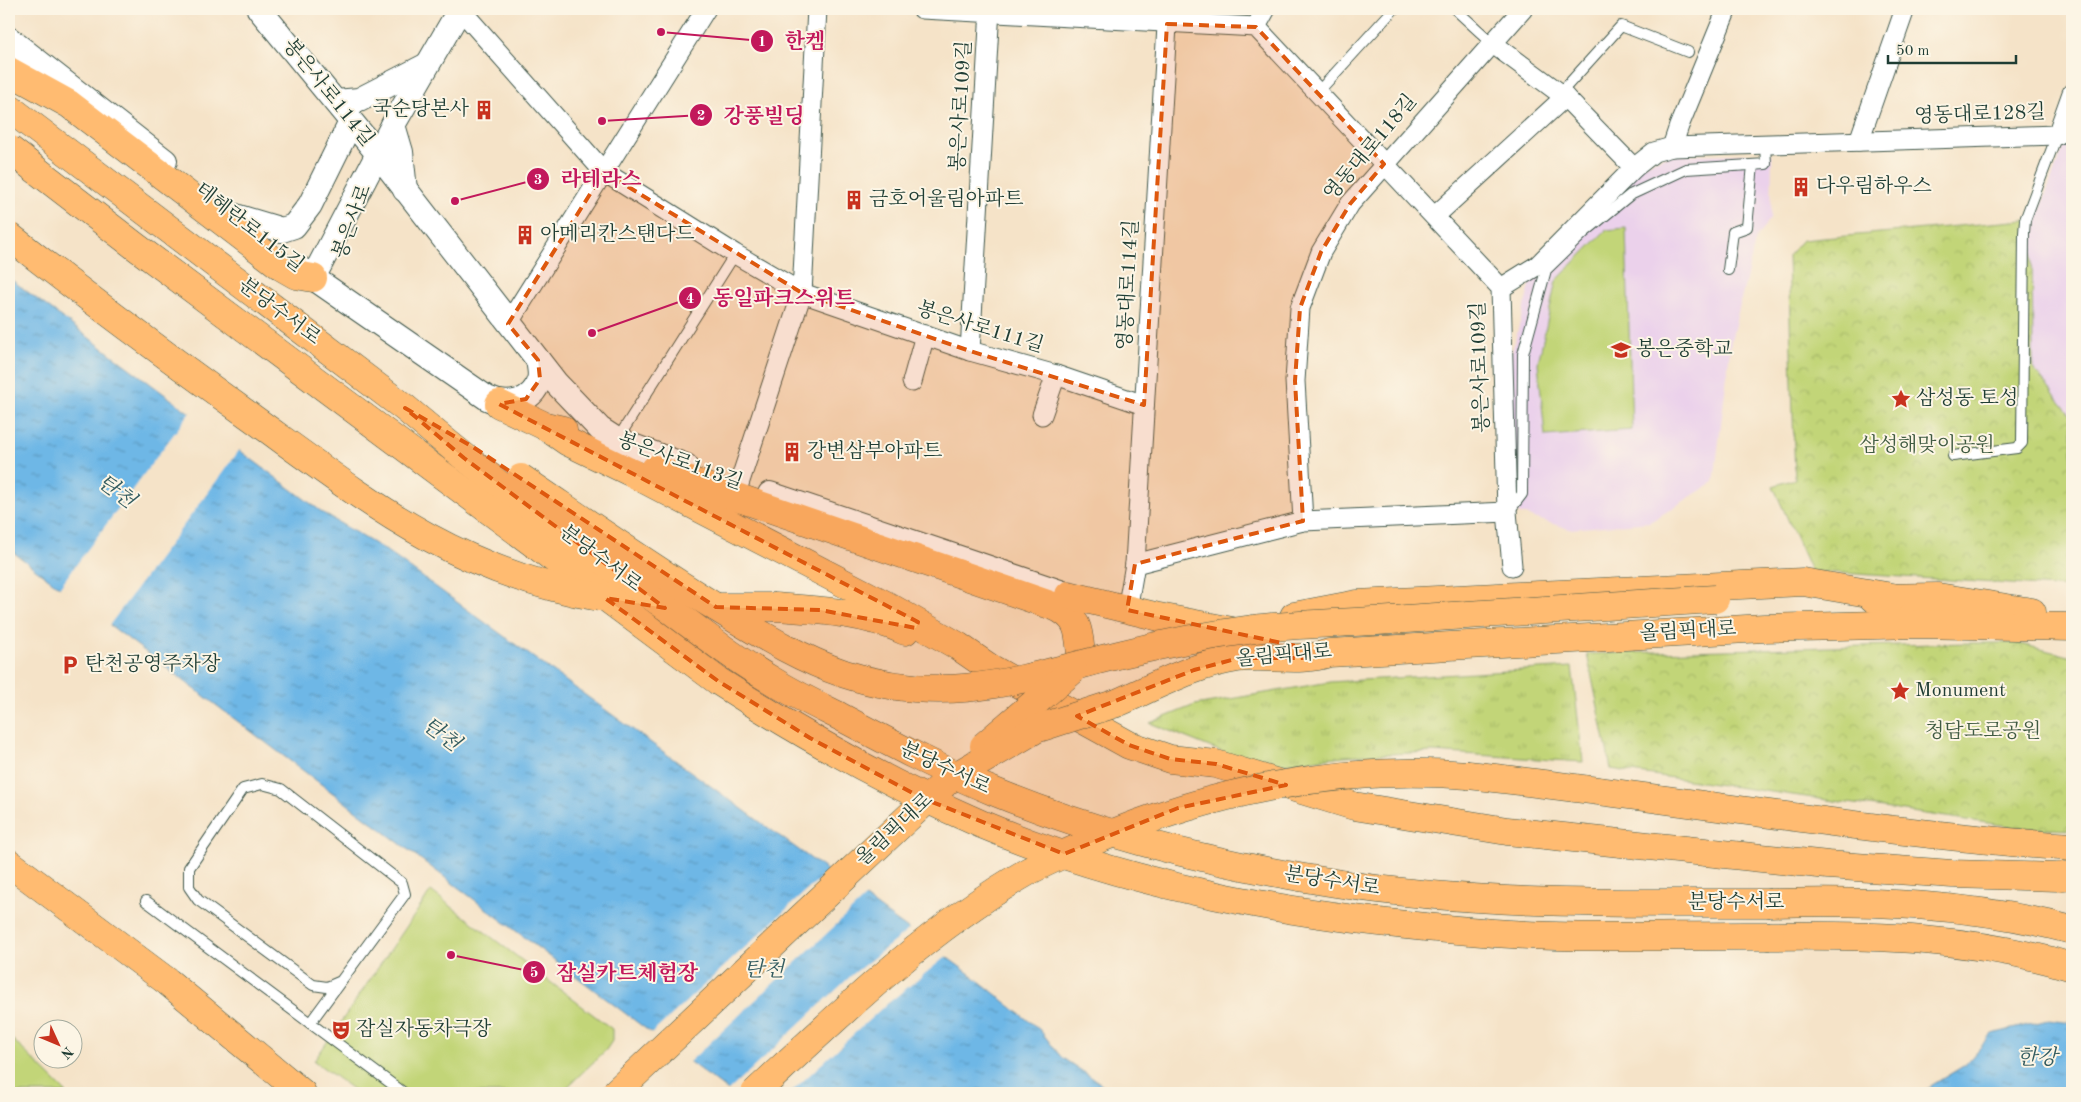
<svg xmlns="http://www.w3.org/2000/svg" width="2081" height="1102" font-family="'Old Standard TT','Noto Serif KR',serif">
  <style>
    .built { fill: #ebd1eb }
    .grass { fill: url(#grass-tufts); stroke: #708956 }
    .park { fill: url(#park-crowns); stroke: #708956 }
    .pitch { fill: #c2d578; stroke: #708956 }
    .water { fill: url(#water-ripples); stroke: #467a8d }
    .pier { fill: #f5e3c8 }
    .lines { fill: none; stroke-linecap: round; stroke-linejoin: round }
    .service-casing { stroke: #3f564a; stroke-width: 12 }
    .minor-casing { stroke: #3f564a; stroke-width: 21 }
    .tertiary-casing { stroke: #3f564a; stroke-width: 26 }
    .trunk-casing { stroke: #3f564a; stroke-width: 29 }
    .service { stroke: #fff; stroke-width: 10 }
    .minor { stroke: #fff; stroke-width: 19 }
    .tertiary { stroke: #fff; stroke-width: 24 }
    .trunk { stroke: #ffbb71; stroke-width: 28 }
    .trunk-bridge-casing { stroke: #3f564a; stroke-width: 29; stroke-linecap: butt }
    .trunk-bridge { stroke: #ffbb71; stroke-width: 28 }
    .marked { fill: #de580e; fill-opacity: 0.2; stroke: #de580e; stroke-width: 4; stroke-dasharray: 10 6; stroke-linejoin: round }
    .labels { text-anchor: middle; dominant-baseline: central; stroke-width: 4; stroke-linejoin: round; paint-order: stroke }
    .street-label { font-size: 20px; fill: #1f3d34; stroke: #fcf5e5 }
    .poi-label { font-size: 20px; fill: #1f3d34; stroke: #fcf5e5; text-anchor: start }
    .park-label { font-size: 20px; fill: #405b42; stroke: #fcf5e5 }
    .water-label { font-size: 21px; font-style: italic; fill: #335c60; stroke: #fcf5e5 }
    .leader { fill: none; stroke: #c2185b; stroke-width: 2 }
    .callout-dot { fill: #c2185b; stroke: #fcf5e5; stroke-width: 2 }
    .mark-label { font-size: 15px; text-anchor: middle; font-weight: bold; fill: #fff }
    .callout-label { font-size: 21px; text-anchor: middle; font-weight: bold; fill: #c2185b; stroke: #fcf5e5; stroke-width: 4; stroke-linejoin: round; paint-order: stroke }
  </style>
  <defs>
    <pattern id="grass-tufts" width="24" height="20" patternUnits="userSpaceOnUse" patternTransform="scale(1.25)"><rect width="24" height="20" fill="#c2d578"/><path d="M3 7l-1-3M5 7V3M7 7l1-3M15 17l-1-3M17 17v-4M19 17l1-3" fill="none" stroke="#a6b868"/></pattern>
    <pattern id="park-crowns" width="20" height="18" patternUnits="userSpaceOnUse" patternTransform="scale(1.25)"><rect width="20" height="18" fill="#c2d578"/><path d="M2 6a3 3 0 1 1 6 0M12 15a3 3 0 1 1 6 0" fill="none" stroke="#a6b868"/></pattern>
    <pattern id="water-ripples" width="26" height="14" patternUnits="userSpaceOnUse" patternTransform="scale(1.25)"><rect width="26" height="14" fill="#6eb7e6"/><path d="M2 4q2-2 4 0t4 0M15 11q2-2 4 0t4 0" fill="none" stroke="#5a96bb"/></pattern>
  </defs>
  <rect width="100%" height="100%" fill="#fcf5e5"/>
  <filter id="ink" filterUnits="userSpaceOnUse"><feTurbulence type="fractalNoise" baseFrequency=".02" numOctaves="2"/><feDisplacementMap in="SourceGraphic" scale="10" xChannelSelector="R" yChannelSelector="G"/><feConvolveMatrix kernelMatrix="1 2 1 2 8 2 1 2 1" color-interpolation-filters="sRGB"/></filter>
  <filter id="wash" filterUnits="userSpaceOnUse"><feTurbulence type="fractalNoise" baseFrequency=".0096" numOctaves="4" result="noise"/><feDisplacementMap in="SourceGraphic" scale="20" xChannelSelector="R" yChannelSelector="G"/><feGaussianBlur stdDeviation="1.12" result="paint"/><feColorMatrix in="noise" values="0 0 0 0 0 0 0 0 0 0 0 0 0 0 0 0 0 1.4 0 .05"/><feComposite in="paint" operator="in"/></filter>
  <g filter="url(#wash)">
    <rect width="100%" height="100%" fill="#f5e3c8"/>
    <g class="built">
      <path d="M2065 144 2072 147V417L2033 368 2032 230Z"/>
      <path d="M1772 154 1771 218 1756 238 1731 341 1714 482 1650 522 1569 529 1512 511 1510 359 1534 271 1634 169 1670 155Z"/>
    </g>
    <path class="grass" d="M1572 667 1583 762 1433 752 1344 756 1259 767 1150 723 1195 705 1330 682Z"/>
    <g class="park">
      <path d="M2025 220 2036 222 2032 230 2033 368 2072 417V588L1811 571 1773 486 1795 479 1788 256 1802 240Z"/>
      <path d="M1969 643H2017L2072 657V830L2023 828 1611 769 1587 654Z"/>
    </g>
    <g class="pitch">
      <path d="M1626 228 1632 430 1545 436 1538 363 1556 281 1606 230Z"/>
      <path d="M431 891 612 1029V1041L606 1050 561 1093H358L314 1061Z"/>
      <path d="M9 1036 67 1093H9Z"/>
    </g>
    <g class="water">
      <path d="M9 278 326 515 385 550 974 977 1040 1030 1061 1057 1115 1093H731L9 549Z"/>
      <path d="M2048 1020 2072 1023V1093H1919L1965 1065 1992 1034Z"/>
    </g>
    <g class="pier">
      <path d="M191 411 241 448 108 627 58 589Z"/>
      <path d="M830 869 867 896 687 1064 650 1035Z"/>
      <path d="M911 928 948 955 882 1008 790 1093H726L853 974Z"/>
    </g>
  </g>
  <g filter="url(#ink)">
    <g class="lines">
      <defs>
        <g id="service">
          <path d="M1455 9 1492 43"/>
          <path d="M1318 92 1394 9"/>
          <path d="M1565 97V88L1621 26 1688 52"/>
          <path d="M1728 270 1733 232 1747 227 1753 165"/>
          <path d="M617 440 735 254"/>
          <path d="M1953 456 2017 448 2022 443 2024 233 2025 220 2057 135"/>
          <path d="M1509 511 1522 494 1523 354 1546 270 1585 232 1630 195 1686 169 1766 164 1765 145"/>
          <path d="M146 901 404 1093"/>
          <path d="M310 1023 405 894 402 883 281 789 262 784 243 789 189 868V887L198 900 313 985 327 987 341 981"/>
        </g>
        <g id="minor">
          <path d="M460 9 604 172 735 254 802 293 970 351 1056 375 1144 405"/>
          <path d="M922 9 1256 27 1501 288 1507 512 1512 566"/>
          <path d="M1256 27 1266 9"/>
          <path d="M1492 43 1565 97 1634 168"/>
          <path d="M1859 141 1905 9"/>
          <path d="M1672 147 1679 126 1727 9"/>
          <path d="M1435 216 1565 97"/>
          <path d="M1501 288 1538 265 1634 168 1654 152 1672 147 2057 135 2072 93"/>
          <path d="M508 324 706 9"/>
          <path d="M970 351 990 9"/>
          <path d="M912 382 925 335"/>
          <path d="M1042 415 1056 375"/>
          <path d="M739 484 802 293 817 9"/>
          <path d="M1303 521 1295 381 1300 308 1321 252 1350 204 1523 9"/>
          <path d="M1135 564 1303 521 1507 512"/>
          <path d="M1127 610 1135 564 1168 9"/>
        </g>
        <g id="tertiary">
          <path d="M259 9 378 154 556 383 600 429 617 440 686 466"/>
          <path d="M9 39 165 161"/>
          <path d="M336 102 359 100 427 65"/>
          <path d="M393 125 401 152 405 190"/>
          <path d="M232 215 282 230 294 226 310 205 351 122"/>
          <path d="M299 268 487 398C505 407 533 404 539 380 541 374 539 366 538 360"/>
          <path d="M313 278 393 125 460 9"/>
          <path d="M770 494 1069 595"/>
        </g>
        <g id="trunk">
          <path d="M9 71 69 104 282 267 296 275 313 278"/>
          <path d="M499 404 545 426 563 430"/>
          <path d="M545 426 568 442 630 472 886 605 958 646 990 668 1129 745 1170 759 1216 764 1354 806 1507 831 1828 865 1952 874 2057 877 2072 875"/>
          <path d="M655 469 1056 607C1083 620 1078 637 1082 663"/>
          <path d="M1069 595 1159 617 1232 631"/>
          <path d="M1873 598 1938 597 2032 612"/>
          <path d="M775 607C818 610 865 612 905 631"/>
          <path d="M1294 616 1357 604 1803 582 1892 597"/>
          <path d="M1117 703C1156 686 1196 664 1238 658 1269 654 1300 663 1329 653L1764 628 1916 624 2072 627"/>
          <path d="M1468 775C1670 797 1870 833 2072 847"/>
          <path d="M9 863 168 982 302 1093"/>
          <path d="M1770 903C1871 900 1975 904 2072 930"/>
          <path d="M1770 936C1870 935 1975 937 2072 967"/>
        </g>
      </defs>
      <use href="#service" class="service-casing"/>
      <use href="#minor" class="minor-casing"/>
      <use href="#tertiary" class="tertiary-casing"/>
      <use href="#trunk" class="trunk-casing"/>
      <use href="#service" class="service"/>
      <use href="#minor" class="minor"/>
      <use href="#tertiary" class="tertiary"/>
      <use href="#trunk" class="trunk"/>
      <defs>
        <g id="trunk-bridge">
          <path d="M9 108 405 408C489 479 577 545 668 608 702 633 736 660 773 681 794 694 817 705 839 716 890 743 941 770 995 792 1103 836 1220 865 1335 883 1479 906 1624 903 1770 903"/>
          <path d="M9 149 135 246 718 681C802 735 889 784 981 824 1138 890 1312 919 1482 932 1575 940 1675 935 1770 936"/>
          <path d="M9 236C88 298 169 358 251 417 366 500 454 572 599 597"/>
          <path d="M521 478C589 524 656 571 727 614 765 637 803 660 845 674 946 707 1021 679 1118 655 1163 644 1208 635 1254 629 1305 623 1355 623 1406 619 1509 613 1612 606 1715 599"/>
          <path d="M716 607H775"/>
          <path d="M984 746 1073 670"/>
          <path d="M615 1093 947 781 1036 729 1117 703"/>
          <path d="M755 1093C841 1013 926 930 1029 871 1049 860 1071 851 1092 842 1210 791 1339 765 1468 775"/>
        </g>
      </defs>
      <use href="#trunk-bridge" class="trunk-bridge-casing"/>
      <use href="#trunk-bridge" class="trunk-bridge"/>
    </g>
  </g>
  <path class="marked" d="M1167 24 1256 27 1384 164 1350 204 1321 252 1300 308 1295 381 1303 521 1135 564 1127 610 1329 653 1314 658H1239L1194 670 1077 716 1129 745 1170 759 1216 764 1286 785 1178 808 1064 854 922 798 810 738 718 681 605 598 665 608 464 458 405 408 473 447 716 607 820 610 916 628 918 622 499 404 526 399 540 379 538 360 508 324 604 172 802 293 970 351 1144 405Z"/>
  <defs>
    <symbol id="building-bare" viewBox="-9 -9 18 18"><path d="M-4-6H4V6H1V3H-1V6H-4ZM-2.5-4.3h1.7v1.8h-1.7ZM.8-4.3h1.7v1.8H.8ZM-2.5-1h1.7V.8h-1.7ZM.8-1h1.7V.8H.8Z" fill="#c8321e" stroke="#fcf5e5" stroke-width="2.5" paint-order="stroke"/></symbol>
    <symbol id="school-bare" viewBox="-9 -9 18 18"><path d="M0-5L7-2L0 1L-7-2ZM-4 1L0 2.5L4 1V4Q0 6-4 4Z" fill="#c8321e" stroke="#fcf5e5" stroke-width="2.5" paint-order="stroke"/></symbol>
    <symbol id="sight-bare" viewBox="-9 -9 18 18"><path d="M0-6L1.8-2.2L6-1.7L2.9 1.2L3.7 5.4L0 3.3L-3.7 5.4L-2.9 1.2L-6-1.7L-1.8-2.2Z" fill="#c8321e" stroke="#fcf5e5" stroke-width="2.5" paint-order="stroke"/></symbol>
    <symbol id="parking-bare" viewBox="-9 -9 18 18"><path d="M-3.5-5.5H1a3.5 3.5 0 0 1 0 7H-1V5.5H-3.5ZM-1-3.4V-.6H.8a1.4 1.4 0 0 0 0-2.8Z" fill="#c8321e" stroke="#fcf5e5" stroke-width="2.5" paint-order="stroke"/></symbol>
    <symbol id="theatre-bare" viewBox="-9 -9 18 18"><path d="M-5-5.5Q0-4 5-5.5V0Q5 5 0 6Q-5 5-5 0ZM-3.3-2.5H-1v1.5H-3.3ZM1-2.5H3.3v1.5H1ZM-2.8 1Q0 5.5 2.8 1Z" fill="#c8321e" stroke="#fcf5e5" stroke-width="2.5" paint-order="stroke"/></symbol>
  </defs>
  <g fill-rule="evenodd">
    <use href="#building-bare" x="470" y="96" width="28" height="28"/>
    <use href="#building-bare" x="1787" y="173" width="28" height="28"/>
    <use href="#building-bare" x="840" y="186" width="28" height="28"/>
    <use href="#building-bare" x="511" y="221" width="28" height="28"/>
    <use href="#school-bare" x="1607" y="336" width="28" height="28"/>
    <use href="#sight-bare" x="1887" y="385" width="28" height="28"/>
    <use href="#building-bare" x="778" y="438" width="28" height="28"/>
    <use href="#parking-bare" x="56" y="651" width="28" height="28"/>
    <use href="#sight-bare" x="1886" y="677" width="28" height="28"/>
    <use href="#theatre-bare" x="327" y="1016" width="28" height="28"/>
  </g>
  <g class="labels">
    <g class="street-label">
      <text transform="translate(328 93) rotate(51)">봉은사로114길</text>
      <text transform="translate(962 106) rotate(-87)">봉은사로109길</text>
      <text transform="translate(1980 115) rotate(-2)">영동대로128길</text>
      <text transform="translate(1371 148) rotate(-50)">영동대로118길</text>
      <text transform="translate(353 222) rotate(-70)">봉은사로</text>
      <text transform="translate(249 228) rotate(38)">테헤란로115길</text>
      <text transform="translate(1129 285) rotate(-87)">영동대로114길</text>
      <text transform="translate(279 312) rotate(37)">분당수서로</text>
      <text transform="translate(980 328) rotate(17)">봉은사로111길</text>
      <text transform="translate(1481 367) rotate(-92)">봉은사로109길</text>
      <text transform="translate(680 462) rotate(20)">봉은사로113길</text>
      <text transform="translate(600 559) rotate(37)">분당수서로</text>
      <text transform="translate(1688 632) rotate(-3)">올림픽대로</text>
      <text transform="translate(1284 656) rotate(-5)">올림픽대로</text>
      <text transform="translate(945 769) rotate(25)">분당수서로</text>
      <text transform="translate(895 830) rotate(-43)">올림픽대로</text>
      <text transform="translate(1332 882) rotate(9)">분당수서로</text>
      <text x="1736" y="903">분당수서로</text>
    </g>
    <g class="poi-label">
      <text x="469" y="110" text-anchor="end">국순당본사</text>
      <text x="1816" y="187">다우림하우스</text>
      <text x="869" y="200">금호어울림아파트</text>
      <text x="540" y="235">아메리칸스탠다드</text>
      <text x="1636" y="350">봉은중학교</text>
      <text x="1916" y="399">삼성동 토성</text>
      <text x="807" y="452">강변삼부아파트</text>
      <text x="85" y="665">탄천공영주차장</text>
      <text x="1915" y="691">Monument</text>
      <text x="356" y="1030">잠실자동차극장</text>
    </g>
    <g class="park-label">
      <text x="1927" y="446">삼성해맞이공원</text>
      <text x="1983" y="732">청담도로공원</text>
    </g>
    <g class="water-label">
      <text transform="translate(116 492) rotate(37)">탄천</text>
      <text transform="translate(441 735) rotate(37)">탄천</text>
      <text x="764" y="970">탄천</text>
      <text x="2037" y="1058">한강</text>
    </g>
  </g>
  <path class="leader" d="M661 32L762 41M602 121L701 115M455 201L538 179M592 333L690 298M451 955L534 972"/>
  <g class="callout-dot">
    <circle cx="661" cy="32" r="5"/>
    <circle cx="602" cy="121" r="5"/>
    <circle cx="455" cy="201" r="5"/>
    <circle cx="592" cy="333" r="5"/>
    <circle cx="451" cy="955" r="5"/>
    <circle cx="762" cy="41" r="12"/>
    <circle cx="701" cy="115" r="12"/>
    <circle cx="538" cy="179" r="12"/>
    <circle cx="690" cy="298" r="12"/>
    <circle cx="534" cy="972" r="12"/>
  </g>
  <g class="mark-label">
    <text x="762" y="46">1</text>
    <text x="701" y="120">2</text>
    <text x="538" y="184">3</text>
    <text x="690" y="303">4</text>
    <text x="534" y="977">5</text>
  </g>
  <g class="callout-label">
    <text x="805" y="48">한켐</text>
    <text x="764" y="123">강풍빌딩</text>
    <text x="601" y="186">라테라스</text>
    <text x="784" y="305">동일파크스위트</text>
    <text x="627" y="980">잠실카트체험장</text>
  </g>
  <rect width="2081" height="1102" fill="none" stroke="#fcf5e5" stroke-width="30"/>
  <g transform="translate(58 1044) rotate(134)"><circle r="24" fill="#fcf5e5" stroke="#a4ab9e"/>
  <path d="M0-4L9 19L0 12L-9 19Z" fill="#c8321e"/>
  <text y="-8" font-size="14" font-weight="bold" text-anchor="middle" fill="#1f3d34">N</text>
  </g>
  <path d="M1888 55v8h128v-8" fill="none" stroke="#1f3d34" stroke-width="2.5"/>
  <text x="1896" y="55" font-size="15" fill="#1f3d34" stroke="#fcf5e5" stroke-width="4" paint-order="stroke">50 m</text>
</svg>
